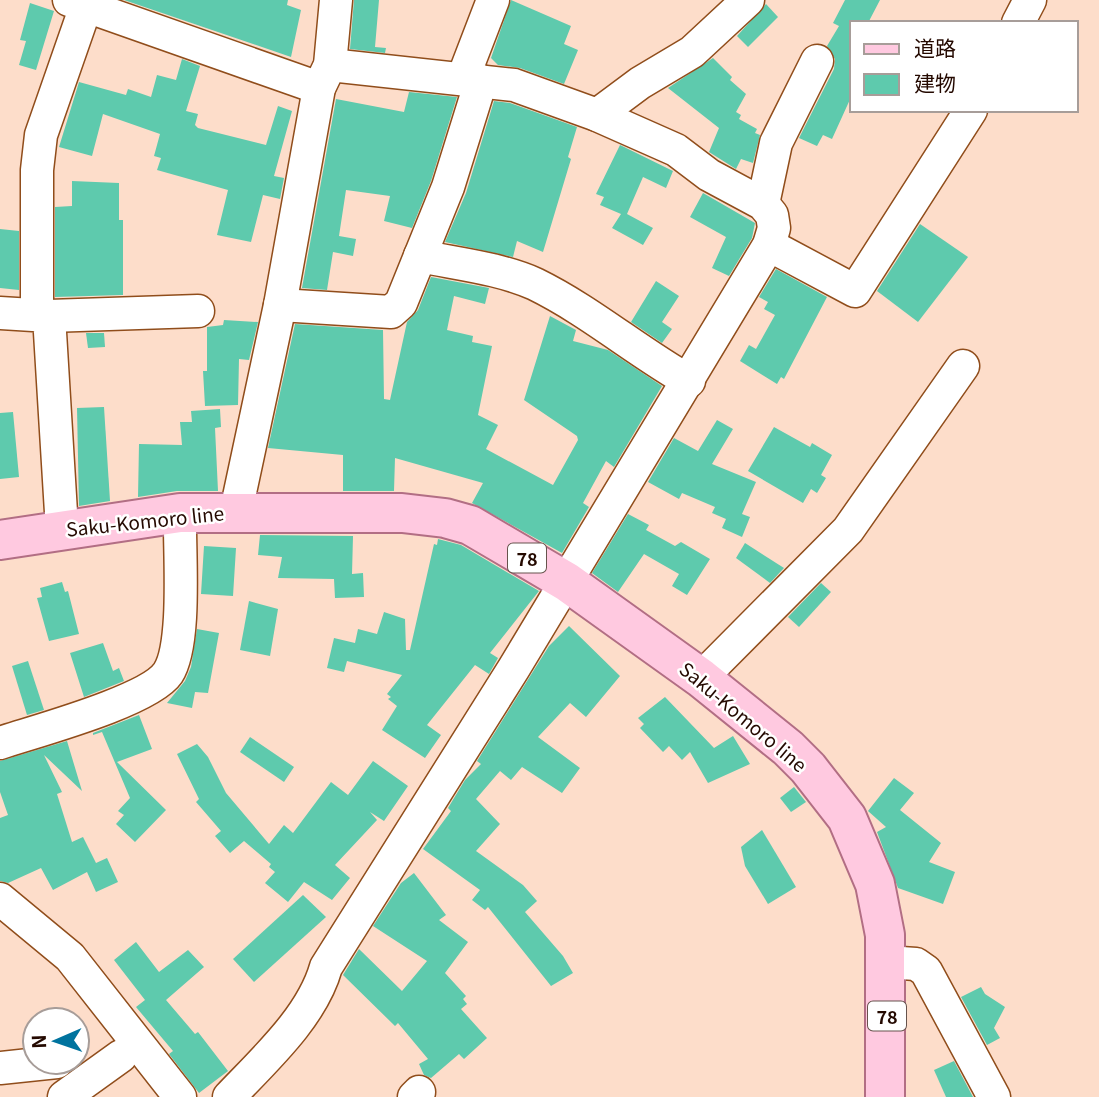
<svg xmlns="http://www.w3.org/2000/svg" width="1099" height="1097" font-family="Georgia,'Noto Sans JP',serif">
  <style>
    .building { fill: #5ecaad }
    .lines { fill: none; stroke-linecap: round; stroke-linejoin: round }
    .minor-casing { stroke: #904d1b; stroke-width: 35 }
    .major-casing { stroke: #b26e84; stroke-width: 42 }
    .minor { stroke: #fff; stroke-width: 32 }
    .major { stroke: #ffc9e0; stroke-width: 38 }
    .labels { text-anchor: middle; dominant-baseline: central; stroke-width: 5; stroke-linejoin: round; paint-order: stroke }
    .shield { fill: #fff; stroke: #66534c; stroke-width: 2 }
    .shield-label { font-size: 18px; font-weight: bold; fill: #240900 }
    .street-label { font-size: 19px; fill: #240900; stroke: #fff }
  </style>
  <rect width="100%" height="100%" fill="#fdddca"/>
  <g class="building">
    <path d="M124 0H288L287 5 301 10 291 57Z"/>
    <path d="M354 0H379L375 47 386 48 385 53 350 49Z"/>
    <path d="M511 0 571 26 564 44 578 50 564 84 520 68 498 65 491 58Z"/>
    <path d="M845 0H880L868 23H852V95L832 139 823 135 817 146 799 138 834 69 835 59 827 46 839 26 833 23Z"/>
    <path d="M30 3 54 11 36 70 19 65 26 41 20 40Z"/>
    <path d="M766 4 778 17 748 47 737 36Z"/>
    <path d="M713 58 732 77 730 80 746 94 736 112 741 115 739 119 757 129 755 133 760 135 753 163 741 159 736 169 709 152 719 128 668 88Z"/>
    <path d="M182 59 200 66 186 111 198 114 195 125 198 128 266 145 278 106 292 111 274 176 284 178 280 199 263 195 251 242 217 235 228 190 157 170 161 158 154 156 160 134 103 114 92 156 59 147 79 82 126 95 128 89 151 97 157 75 176 80Z"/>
    <path d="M409 92 457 97 431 181 412 228 384 221 390 196 346 190 339 236 356 239 353 256 333 252 327 290 302 288 336 99 404 112Z"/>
    <path d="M494 101 510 103 577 127 568 157 571 159 543 252 517 241 513 257 445 242 466 193Z"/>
    <path d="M620 145 673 171 666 188 643 177 627 214 653 228 643 245 612 228 621 214 600 205 604 197 596 194Z"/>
    <path d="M72 181 119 183V220H123V295L55 297V207L72 206Z"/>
    <path d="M703 193 755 223 752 238 729 276 712 268 726 237 690 217Z"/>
    <path d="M920 224 968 257 918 322 877 291Z"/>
    <path d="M0 229 19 231V290L0 288Z"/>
    <path d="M776 269 827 297 784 379 781 377 777 384 740 361 749 345 756 349 775 315 764 309 768 302 759 297Z"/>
    <path d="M431 277 489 288 485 304 454 296 447 330 473 336 472 342 492 346 478 415 498 425 486 449 553 485 578 440 577 436 524 400 550 316 576 330 573 341 608 350 662 386 614 467 606 461 583 503 589 507 562 553 472 503 483 483 395 458 394 491H343V455L268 448 295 324 383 330 384 399 390 400 407 322 418 310Z"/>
    <path d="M656 281 679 296 662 322 672 329 662 343 631 322Z"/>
    <path d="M224 320 258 322 249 360 239 359 238 405 205 406 203 371H207V327L223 325Z"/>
    <path d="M86 333H104L105 347 88 348Z"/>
    <path d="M104 407 110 501 79 506 77 408Z"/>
    <path d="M220 409 221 427 215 428 218 491H177L138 497 139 444 182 445 180 422H192L191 411Z"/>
    <path d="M13 412 19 477 0 479V413Z"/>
    <path d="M717 420 733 429 712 464 756 482 742 514 750 517 742 537 722 528 726 519 712 513 715 507 682 493 679 499 648 482 674 438 698 451Z"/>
    <path d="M774 427 810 447 812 443 832 455 821 475 826 478 817 493 811 489 803 503 748 471Z"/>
    <path d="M628 514 649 525 646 530 675 546 681 542 710 559 687 595 672 586 679 574 644 554 618 592 592 573Z"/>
    <path d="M260 535 353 536 352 574 363 573 364 597 335 598 334 579 278 578 282 557 258 555Z"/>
    <path d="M438 539 461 545 539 591 490 653 498 658 489 674 475 665 427 725 441 735 425 758 382 730 397 706 388 699 391 697 387 694 402 675 347 661 344 672 327 668 334 638 355 643 358 629 377 634 384 612 405 619 406 650H410L434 544 437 545Z"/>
    <path d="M745 543 784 568 770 583 736 558Z"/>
    <path d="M204 546 236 548 233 596 201 594Z"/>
    <path d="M62 582 65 592 68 591 79 634 49 641 37 598 42 597 40 588Z"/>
    <path d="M821 583 831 592 799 627 788 617Z"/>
    <path d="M249 601 278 609 270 656 240 650Z"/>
    <path d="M569 626 620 676 586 717 570 703 538 737 580 768 562 793 522 767 511 780 500 771 476 799 500 824 476 851 523 885 537 901 525 912 563 956 573 973 551 986 488 907 485 910 472 900 480 890 423 849 451 811 448 808 465 780 481 764 477 761 549 646Z"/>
    <path d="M197 629 219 633 208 693 195 692 192 708 167 703 185 681 191 667Z"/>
    <path d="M103 643 113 671 119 668 124 681 84 697 70 653Z"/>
    <path d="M28 661 44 710 27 715 12 666Z"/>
    <path d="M665 697 714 748 733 736 750 764 708 783 690 752 682 760 669 746 663 752 640 728 644 724 638 718Z"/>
    <path d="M139 715 152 749 117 762 166 810 135 842 116 824 124 815 118 811 130 798 102 732 93 735V733Z"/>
    <path d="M250 737 294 767 284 782 240 752Z"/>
    <path d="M67 741 82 791 44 755 62 792 57 794 72 842 83 837 96 863 107 858 118 882 96 892 87 872 53 890 41 868 8 883 0 881V818L8 815 0 792V761Z"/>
    <path d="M197 744 208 757 226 793 269 844 284 825 293 833 331 782 348 795 373 761 408 786 384 821 370 812 377 820 335 865 350 878 332 900 304 882 288 902 265 883 275 872 269 867 271 864 244 841 230 853 215 836 221 831 196 802 199 799 177 754Z"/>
    <path d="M894 778 914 793 900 810 941 843 929 862 955 872 943 904 898 888 877 832 886 827 868 811Z"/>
    <path d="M794 787 806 802 791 812 780 798Z"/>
    <path d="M762 830 796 887 768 904 745 866 741 847Z"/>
    <path d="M414 873 446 915 439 920 468 942 445 973 466 996 463 999 467 1004 461 1009 487 1038 464 1059 459 1054 431 1078 424 1075 419 1064 428 1059 398 1023 395 1026 343 975 359 949 402 991 427 961 373 926 401 883Z"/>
    <path d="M303 895 326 917 254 982 233 959Z"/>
    <path d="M136 942 159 972 188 950 204 967 166 1000 195 1034 198 1032 228 1071 199 1093 169 1054 173 1051 136 1007 145 1000 114 960Z"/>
    <path d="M981 987 985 994 1005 1007 994 1028 1000 1038 987 1045 961 997Z"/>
    <path d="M954 1061 973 1097H946L934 1070Z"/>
  </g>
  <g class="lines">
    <defs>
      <g id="minor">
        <path d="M69 0 319 88"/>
        <path d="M1018 23 1030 0"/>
        <path d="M463 78 493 0"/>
        <path d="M597 115 640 83 692 52 748 0"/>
        <path d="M763 204 776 143 817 61"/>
        <path d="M769 245 855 291 971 110"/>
        <path d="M420 256C458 264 499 268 535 284 590 311 636 351 689 381"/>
        <path d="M280 305 391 312 401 303 448 187 481 81"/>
        <path d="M0 313 49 316 62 529"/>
        <path d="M37 313V170L41 135 86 6"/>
        <path d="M49 316 198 311"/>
        <path d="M236 511 280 305 319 88 330 65 336 0"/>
        <path d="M701 678 848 530 963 366"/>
        <path d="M0 743C36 731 149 701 168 673 187 644 179 550 180 513"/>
        <path d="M0 899 70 957 180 1097"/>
        <path d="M886 962 916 964 926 971 994 1097"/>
        <path d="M0 1068 57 1062"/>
        <path d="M64 1097 121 1056"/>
        <path d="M229 1097C264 1060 312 1017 326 967L514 668 769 245 774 228 772 215 763 204 709 175 676 150 597 115 514 85 330 65"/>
        <path d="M414 1097 419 1092"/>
      </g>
      <path id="major" d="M0 540 180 513H402L445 518 470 525 567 582 701 678 788 748 808 768 847 818 875 884 885 935V1097"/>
    </defs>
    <use href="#minor" class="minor-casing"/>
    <use href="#major" class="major-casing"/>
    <use href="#minor" class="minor"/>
    <use href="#major" class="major"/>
  </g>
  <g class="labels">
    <g class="shield">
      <rect x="508" y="543.5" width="38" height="29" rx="5"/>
      <rect x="868" y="1001.5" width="38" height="29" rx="5"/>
    </g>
    <g class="shield-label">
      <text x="527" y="558">78</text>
      <text x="887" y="1016">78</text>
    </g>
    <g class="street-label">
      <text transform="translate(145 520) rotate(-6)">Saku-Komoro line</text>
      <text transform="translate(744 716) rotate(40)">Saku-Komoro line</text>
    </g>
  </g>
  <rect x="850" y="21" width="228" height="91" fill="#ffffff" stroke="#a79d99" stroke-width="2"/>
  <rect x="864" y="44" width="35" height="10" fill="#ffc9e0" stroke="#a79d99" stroke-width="2"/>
  <text x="914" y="56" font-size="21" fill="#240900">道路</text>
  <rect x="864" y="74" width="35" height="21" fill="#5ecaad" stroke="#a79d99" stroke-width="2"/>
  <text x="914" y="91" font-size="21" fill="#240900">建物</text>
  <g transform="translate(56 1041) rotate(268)"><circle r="33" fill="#ffffff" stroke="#a79d99" stroke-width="2"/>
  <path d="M0-5L12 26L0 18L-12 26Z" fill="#00739e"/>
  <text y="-10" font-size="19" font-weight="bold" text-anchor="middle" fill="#240900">N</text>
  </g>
</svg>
